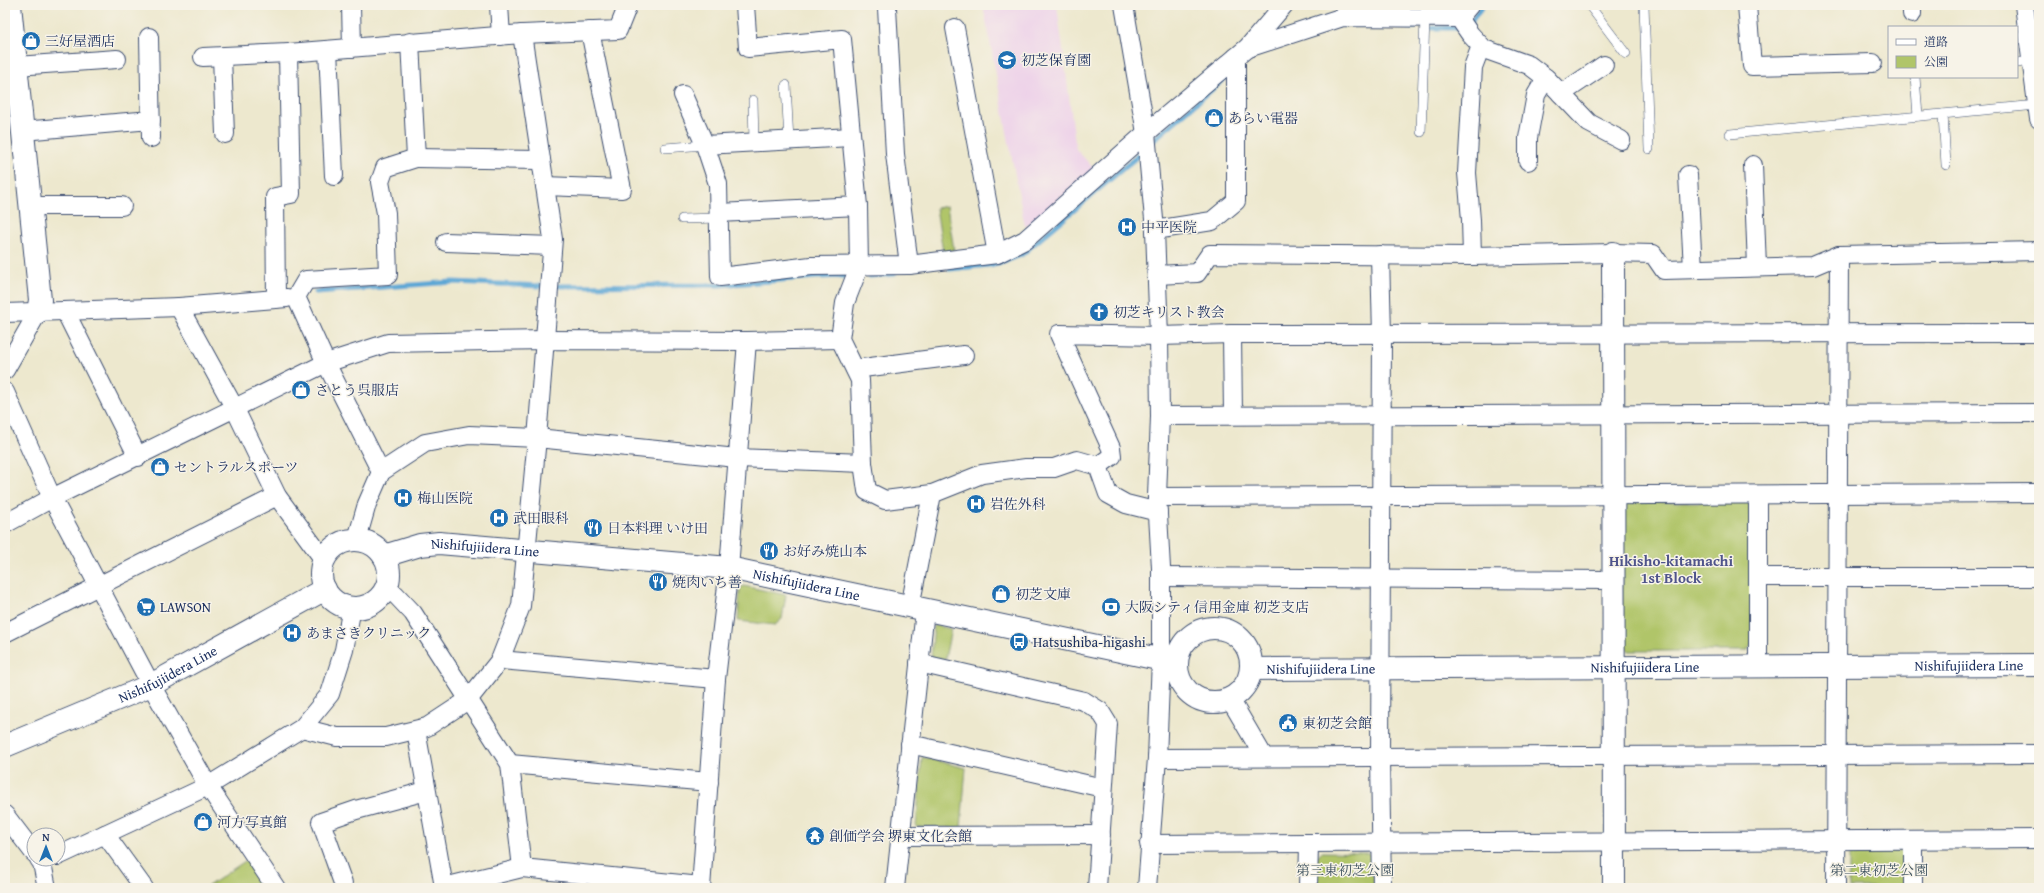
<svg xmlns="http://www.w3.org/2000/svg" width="2044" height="893" font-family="'Gentium Book Plus','Noto Serif JP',serif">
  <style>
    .built { fill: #edd0e9 }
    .green { fill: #b0c569; stroke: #667a64 }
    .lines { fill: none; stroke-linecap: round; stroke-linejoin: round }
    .stream { stroke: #5da7d5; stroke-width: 5 }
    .service-casing { stroke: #3a4b6f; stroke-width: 10 }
    .minor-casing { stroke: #3a4b6f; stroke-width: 20 }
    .tertiary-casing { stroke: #3a4b6f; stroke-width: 24 }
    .secondary-casing { stroke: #3a4b6f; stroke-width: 24 }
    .service { stroke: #fff; stroke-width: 9 }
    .minor { stroke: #fff; stroke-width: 18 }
    .tertiary { stroke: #fff; stroke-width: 22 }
    .secondary { stroke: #fff; stroke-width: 22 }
    .labels { text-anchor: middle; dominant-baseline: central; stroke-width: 3; stroke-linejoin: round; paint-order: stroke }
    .poi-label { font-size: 14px; fill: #1b2f5e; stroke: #f7f3e8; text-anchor: start }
    .street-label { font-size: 14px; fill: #1b2f5e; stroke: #f7f3e8 }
    .park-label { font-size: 14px; fill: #405461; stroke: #f7f3e8 }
    .neighbourhood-label { font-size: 15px; font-weight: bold; fill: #4f548b; stroke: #f7f3e8 }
  </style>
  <rect width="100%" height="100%" fill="#f7f3e8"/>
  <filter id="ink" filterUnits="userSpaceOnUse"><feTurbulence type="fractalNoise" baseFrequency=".025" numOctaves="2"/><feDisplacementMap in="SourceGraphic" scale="8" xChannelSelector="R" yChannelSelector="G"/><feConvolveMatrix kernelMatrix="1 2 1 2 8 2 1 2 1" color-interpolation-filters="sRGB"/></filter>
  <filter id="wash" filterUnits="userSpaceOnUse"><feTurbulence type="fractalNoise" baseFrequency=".012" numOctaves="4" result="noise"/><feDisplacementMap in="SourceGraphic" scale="16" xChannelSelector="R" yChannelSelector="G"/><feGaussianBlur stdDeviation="0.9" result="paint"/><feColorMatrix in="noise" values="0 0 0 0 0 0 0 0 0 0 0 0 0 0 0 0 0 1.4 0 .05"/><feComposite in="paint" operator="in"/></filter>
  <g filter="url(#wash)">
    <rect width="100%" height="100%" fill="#ede8ce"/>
    <path class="built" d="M983 5H1057L1076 149 1095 170 1025 227Z"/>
    <g class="green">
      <path d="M947 206 954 250 943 252 936 208Z"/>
      <path d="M1628 502H1748L1753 506 1752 644 1747 651H1629L1622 644V509Z"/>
      <path d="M744 586 786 595 782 619 775 625 738 621 740 588Z"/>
      <path d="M934 625 951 629 945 659 931 657Z"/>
      <path d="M922 757 966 768 961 828 916 827Z"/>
      <path d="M1855 851H1905L1908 888H1849V856Z"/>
      <path d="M1321 852 1369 853 1374 859V888H1316V858Z"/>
      <path d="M248 859 268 888H205Z"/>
    </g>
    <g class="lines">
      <g class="stream">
        <path d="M1470 23 1483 5"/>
        <path d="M1401 26 1414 27"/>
        <path d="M1432 28H1455"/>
        <path d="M1152 141 1223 80"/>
        <path d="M950 269 998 264 1021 255 1140 154"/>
        <path d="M870 276 894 274"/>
        <path d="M558 286 720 285 816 277 849 276"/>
        <path d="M316 292 453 282 541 286"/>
      </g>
    </g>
  </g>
  <g filter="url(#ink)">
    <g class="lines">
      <defs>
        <g id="service">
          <path d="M1589 5 1626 54"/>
          <path d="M1644 5 1649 149"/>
          <path d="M2017 63 2031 61"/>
          <path d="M1915 77 1918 116"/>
          <path d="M786 85 789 141"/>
          <path d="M753 100 754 142"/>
          <path d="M1943 114 1946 165"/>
          <path d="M1421 132 1425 18"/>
          <path d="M1730 134 2037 105"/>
          <path d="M665 148 705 145"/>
          <path d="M682 219 719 218"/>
        </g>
        <g id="minor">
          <path d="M351 5 352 48"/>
          <path d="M499 5 501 36"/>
          <path d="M745 5 748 48 842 39 858 206 859 267 845 303 840 339 860 380 863 463 867 491 885 500 932 494"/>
          <path d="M1124 5 1146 133 1155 230 1159 336 1160 416 1157 497 1161 568V659L1157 758 1147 888"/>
          <path d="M1747 5 1752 66 1873 63"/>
          <path d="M1912 5V14"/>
          <path d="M2024 5 2039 119"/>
          <path d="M887 8 895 154 909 265"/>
          <path d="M1459 18 1470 34 1484 49 1529 65 1546 78 1589 123 1621 140"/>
          <path d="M955 28 997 254"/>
          <path d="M149 37 151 138"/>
          <path d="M1248 48 1343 17 1459 18 1470 5"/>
          <path d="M328 50 334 176"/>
          <path d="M203 57 288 53 522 34 618 30 628 5"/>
          <path d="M222 57 225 134"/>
          <path d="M16 66 117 59"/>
          <path d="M1561 94 1604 65"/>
          <path d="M683 95 705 145 718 184 720 277 811 266 909 265 997 254 1025 240 1146 133 1247 48 1284 5"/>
          <path d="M22 131 151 120"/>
          <path d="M705 145 851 137"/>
          <path d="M416 158 541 160"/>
          <path d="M1528 161V138L1536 95 1546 78"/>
          <path d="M1753 165 1757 267"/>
          <path d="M1688 175 1693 269"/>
          <path d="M545 186 622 189 590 31"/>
          <path d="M30 206H122"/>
          <path d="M719 213 858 206"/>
          <path d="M1155 230 1212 221 1236 201V57"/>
          <path d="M446 242 552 246"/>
          <path d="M1380 255 1382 335 1380 757 1382 888"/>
          <path d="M1472 256 1471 220 1467 173 1473 67 1481 46"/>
          <path d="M1157 275 1197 273 1210 254 1472 256 1613 253 1653 254 1664 270 1813 266 1839 255 2039 251"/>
          <path d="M276 299 275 197 291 194 288 53"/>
          <path d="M179 307 287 298"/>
          <path d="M65 311 138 457"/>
          <path d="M5 313 179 307 234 407 277 496 324 560"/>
          <path d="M855 369 964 355"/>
          <path d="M5 370 38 312"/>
          <path d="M5 392 52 498 151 685 208 786 276 888"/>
          <path d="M1233 415 1232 334 2039 333"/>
          <path d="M1160 416 2039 413"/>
          <path d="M1098 466 1112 456 1111 448 1059 334 1159 336 1232 334"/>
          <path d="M381 472 326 363 296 297 306 280 388 275 386 213 380 182 385 168 416 158 410 42"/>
          <path d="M1157 497C1451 494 1745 497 2039 493"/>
          <path d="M5 524 52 498 326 363 388 343 545 340 747 341 840 339"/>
          <path d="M357 539 367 504 381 472 425 443 469 435 537 438 737 458 863 463"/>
          <path d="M1161 577 1613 580"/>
          <path d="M1758 577H2039"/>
          <path d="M385 589 396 595 413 613 510 764 522 868"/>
          <path d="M910 607 932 494 982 474 1026 468H1054L1077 460 1098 466 1108 494 1126 504 1158 512"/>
          <path d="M5 633 277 496"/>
          <path d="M500 660 716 679"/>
          <path d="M919 663 1084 701 1100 711 1108 724 1097 888"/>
          <path d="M1758 666V495"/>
          <path d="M1230 699 1264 757"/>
          <path d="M302 728 337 737H386L427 727 468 700 500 660 521 606 537 438 553 239 522 34"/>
          <path d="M416 730 444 887 522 868 701 886"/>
          <path d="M910 744 1103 788"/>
          <path d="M1157 758 2039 754"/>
          <path d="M510 764 709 782"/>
          <path d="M5 815 34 853"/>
          <path d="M105 834 144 888"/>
          <path d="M900 836 1101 835"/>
          <path d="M1913 840V888"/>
          <path d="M1149 844 2039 839"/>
          <path d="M58 856 208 786 302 728 330 694 344 650 352 607"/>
          <path d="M39 859 42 863 47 888"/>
          <path d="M343 883 321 822 356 810 426 791"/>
          <path d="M701 888 716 679 729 568 747 341"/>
          <path d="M895 888 925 610"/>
          <path d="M1308 888 1309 843"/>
          <path d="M1836 888 1839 255"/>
        </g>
        <g id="tertiary">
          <path d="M10 5 40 300 38 312"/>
          <path d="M1613 253 1614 888"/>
        </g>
        <g id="secondary">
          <circle cx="355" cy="574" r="34"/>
          <path id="s1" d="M384 556 420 545 439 543 729 568 1177 663"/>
          <circle cx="1214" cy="665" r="37"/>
          <path id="s2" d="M1251 669 2039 665"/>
          <path id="s3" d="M5 746 151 685 325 589"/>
        </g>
      </defs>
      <use href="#service" class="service-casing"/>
      <use href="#minor" class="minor-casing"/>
      <use href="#tertiary" class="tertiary-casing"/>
      <use href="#secondary" class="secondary-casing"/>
      <use href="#service" class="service"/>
      <use href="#minor" class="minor"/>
      <use href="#tertiary" class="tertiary"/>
      <use href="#secondary" class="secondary"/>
    </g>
  </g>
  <defs>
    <symbol id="shop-disc" viewBox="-11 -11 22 22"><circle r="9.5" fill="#1f6fb2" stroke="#f7f3e8"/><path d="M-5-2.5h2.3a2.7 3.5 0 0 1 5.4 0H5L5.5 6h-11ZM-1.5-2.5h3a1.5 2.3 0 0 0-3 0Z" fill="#fff"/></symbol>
    <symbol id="school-disc" viewBox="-11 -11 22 22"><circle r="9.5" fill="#1f6fb2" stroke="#f7f3e8"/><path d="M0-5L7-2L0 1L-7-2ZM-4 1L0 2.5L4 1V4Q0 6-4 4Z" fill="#fff"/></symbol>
    <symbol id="hospital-disc" viewBox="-11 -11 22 22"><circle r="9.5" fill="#1f6fb2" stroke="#f7f3e8"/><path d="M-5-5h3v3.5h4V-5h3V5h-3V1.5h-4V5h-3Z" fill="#fff"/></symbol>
    <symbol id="church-disc" viewBox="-11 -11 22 22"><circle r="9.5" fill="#1f6fb2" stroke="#f7f3e8"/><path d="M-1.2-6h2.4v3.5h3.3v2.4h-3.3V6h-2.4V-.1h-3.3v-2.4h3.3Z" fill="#fff"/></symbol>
    <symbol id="restaurant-disc" viewBox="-11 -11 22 22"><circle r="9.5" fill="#1f6fb2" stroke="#f7f3e8"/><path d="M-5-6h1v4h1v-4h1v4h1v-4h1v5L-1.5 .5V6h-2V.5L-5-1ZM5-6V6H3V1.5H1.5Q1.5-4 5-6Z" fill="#fff"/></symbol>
    <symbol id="supermarket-disc" viewBox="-11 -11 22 22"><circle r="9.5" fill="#1f6fb2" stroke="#f7f3e8"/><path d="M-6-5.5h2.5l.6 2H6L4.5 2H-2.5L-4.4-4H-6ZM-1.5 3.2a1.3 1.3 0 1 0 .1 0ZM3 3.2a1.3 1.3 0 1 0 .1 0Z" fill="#fff"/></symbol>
    <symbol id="bank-disc" viewBox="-11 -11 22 22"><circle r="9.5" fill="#1f6fb2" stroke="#f7f3e8"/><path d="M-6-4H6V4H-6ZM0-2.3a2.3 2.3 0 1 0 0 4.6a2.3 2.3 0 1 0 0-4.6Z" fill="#fff"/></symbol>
    <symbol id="bus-disc" viewBox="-11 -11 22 22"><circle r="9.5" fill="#1f6fb2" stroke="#f7f3e8"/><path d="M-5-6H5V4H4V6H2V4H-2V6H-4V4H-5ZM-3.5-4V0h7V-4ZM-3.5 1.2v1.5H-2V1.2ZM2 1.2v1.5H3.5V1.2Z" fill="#fff"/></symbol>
    <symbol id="civic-disc" viewBox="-11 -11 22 22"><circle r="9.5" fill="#1f6fb2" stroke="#f7f3e8"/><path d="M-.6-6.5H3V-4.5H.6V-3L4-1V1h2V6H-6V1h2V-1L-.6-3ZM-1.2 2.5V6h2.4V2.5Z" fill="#fff"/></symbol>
    <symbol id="temple-disc" viewBox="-11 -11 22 22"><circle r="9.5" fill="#1f6fb2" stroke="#f7f3e8"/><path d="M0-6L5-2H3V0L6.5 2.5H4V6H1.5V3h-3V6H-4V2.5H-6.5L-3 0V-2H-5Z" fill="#fff"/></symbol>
  </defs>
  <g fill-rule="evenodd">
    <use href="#shop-disc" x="20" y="30" width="22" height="22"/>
    <use href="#school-disc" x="996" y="49" width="22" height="22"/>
    <use href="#shop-disc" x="1203" y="107" width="22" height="22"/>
    <use href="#hospital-disc" x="1116" y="216" width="22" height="22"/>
    <use href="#church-disc" x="1088" y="301" width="22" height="22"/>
    <use href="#shop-disc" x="290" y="379" width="22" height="22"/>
    <use href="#shop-disc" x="149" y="456" width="22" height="22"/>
    <use href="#hospital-disc" x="392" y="487" width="22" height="22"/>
    <use href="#hospital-disc" x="965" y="493" width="22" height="22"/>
    <use href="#hospital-disc" x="488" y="507" width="22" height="22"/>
    <use href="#restaurant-disc" x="582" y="517" width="22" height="22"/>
    <use href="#restaurant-disc" x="758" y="540" width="22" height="22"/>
    <use href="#restaurant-disc" x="647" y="571" width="22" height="22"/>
    <use href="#shop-disc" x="990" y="583" width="22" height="22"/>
    <use href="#supermarket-disc" x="135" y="596" width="22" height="22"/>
    <use href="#bank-disc" x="1100" y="596" width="22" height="22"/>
    <use href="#hospital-disc" x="281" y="622" width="22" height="22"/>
    <use href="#bus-disc" x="1008" y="631" width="22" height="22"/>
    <use href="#civic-disc" x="1277" y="712" width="22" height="22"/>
    <use href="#shop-disc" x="192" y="811" width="22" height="22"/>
    <use href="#temple-disc" x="804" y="825" width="22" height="22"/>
  </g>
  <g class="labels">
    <g class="poi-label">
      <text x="45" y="41">三好屋酒店</text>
      <text x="1021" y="60">初芝保育園</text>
      <text x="1228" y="118">あらい電器</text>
      <text x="1141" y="227">中平医院</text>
      <text x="1113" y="312">初芝キリスト教会</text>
      <text x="315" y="390">さとう呉服店</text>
      <text x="174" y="467">セントラルスポーツ</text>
      <text x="417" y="498">梅山医院</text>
      <text x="990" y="504">岩佐外科</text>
      <text x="513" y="518">武田眼科</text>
      <text x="607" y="528">日本料理 いけ田</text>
      <text x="783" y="551">お好み焼山本</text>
      <text x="672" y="582">焼肉いち善</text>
      <text x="1015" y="594">初芝文庫</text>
      <text x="160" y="607">LAWSON</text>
      <text x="1125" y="607">大阪シティ信用金庫 初芝支店</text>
      <text x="306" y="633">あまさきクリニック</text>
      <text x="1033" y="642">Hatsushiba-higashi</text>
      <text x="1302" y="723">東初芝会館</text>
      <text x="217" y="822">河方写真館</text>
      <text x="829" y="836">創価学会 堺東文化会館</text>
    </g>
    <g class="street-label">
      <text stroke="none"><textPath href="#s1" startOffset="103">Nishifujiidera Line</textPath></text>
      <text stroke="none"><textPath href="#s1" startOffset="427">Nishifujiidera Line</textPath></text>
      <text stroke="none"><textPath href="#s2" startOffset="718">Nishifujiidera Line</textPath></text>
      <text stroke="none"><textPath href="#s2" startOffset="394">Nishifujiidera Line</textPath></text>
      <text stroke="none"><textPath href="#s2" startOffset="70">Nishifujiidera Line</textPath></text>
      <text stroke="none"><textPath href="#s3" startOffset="178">Nishifujiidera Line</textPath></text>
    </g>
    <g class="park-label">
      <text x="1345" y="870">第三東初芝公園</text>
      <text x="1879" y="870">第二東初芝公園</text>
    </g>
    <g class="neighbourhood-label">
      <text x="1671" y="560">Hikisho-kitamachi<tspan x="1671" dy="17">1st Block</tspan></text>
    </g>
  </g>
  <rect width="2044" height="893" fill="none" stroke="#f7f3e8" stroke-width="20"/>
  <rect x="1888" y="26" width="130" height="52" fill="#f7f3e8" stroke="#9fa5b1"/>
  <rect x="1896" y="39" width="20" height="6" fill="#ffffff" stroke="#9fa5b1"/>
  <text x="1924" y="46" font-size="12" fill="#1b2f5e">道路</text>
  <rect x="1896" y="56" width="20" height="12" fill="#b0c569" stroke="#9fa5b1"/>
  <text x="1924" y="66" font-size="12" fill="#1b2f5e">公園</text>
  <g transform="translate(46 847)"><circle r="19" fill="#f7f3e8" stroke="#9fa5b1"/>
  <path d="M0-3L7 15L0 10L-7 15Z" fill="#1f6fb2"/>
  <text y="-6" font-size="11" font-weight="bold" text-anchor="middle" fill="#1b2f5e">N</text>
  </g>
</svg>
